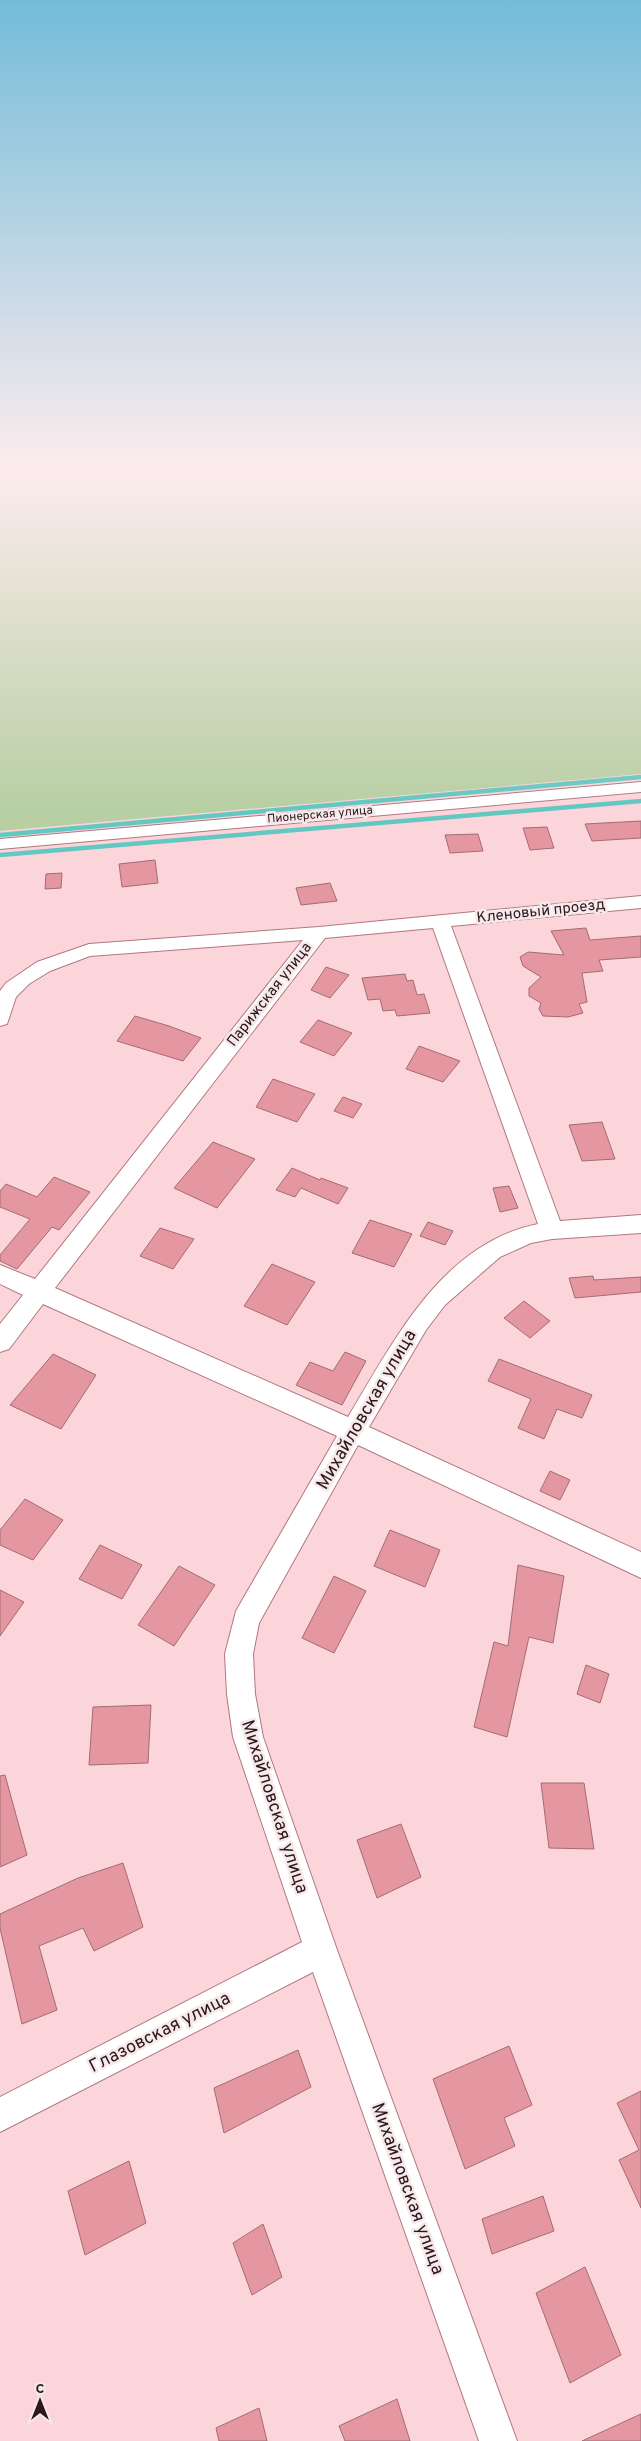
<svg xmlns="http://www.w3.org/2000/svg" width="641" height="2441" font-family="Overpass,sans-serif">
  <style>
    .green { fill: #b8cfa4 }
    .lines { fill: none; stroke-linecap: round; stroke-linejoin: round }
    .stream { stroke: #63c7c2; stroke-width: 4.5 }
    .building { fill: #e497a1; stroke: #a36b73 }
    .minor-casing { stroke: #b17880; stroke-width: 2 }
    .minor { fill: #fff; fill-rule: evenodd }
    .labels { text-anchor: middle; dominant-baseline: central; stroke-width: 5; stroke-linejoin: round; paint-order: stroke }
    .far-street-label { font-size: 12px; fill: #2d171a; stroke: #f6e9eb }
    .street-label { font-size: 15px; fill: #2d171a; stroke: #f6e9eb }
    .near-street-label { font-size: 18px; fill: #2d171a; stroke: #f6e9eb }
  </style>
  <rect width="100%" height="100%" fill="#fbd5d9"/>
  <path class="green" d="M0 466H641V774L0 831Z"/>
  <g class="lines">
    <g class="stream">
      <path d="M0 835 641 777"/>
      <path d="M0 855 641 801"/>
    </g>
  </g>
  <g class="building">
    <path d="M641 821V838L592 841 585 824Z"/>
    <path d="M547 827 554 848 530 850 523 828Z"/>
    <path d="M478 834 483 851 450 853 445 835Z"/>
    <path d="M155 860 158 883 122 887 119 864Z"/>
    <path d="M62 873 61 888 45 889 46 874Z"/>
    <path d="M330 883 337 901 301 905 296 888Z"/>
    <path d="M586 928 590 940 641 936V957L599 960 603 971 582 973 587 1002 579 1004 583 1013 568 1017 543 1016 539 1009 541 1003 529 996V988L541 977 523 966 520 957 528 952 564 955 551 931Z"/>
    <path d="M326 967 349 975 330 998 311 990Z"/>
    <path d="M405 974 407 981 413 980 417 995 424 994 430 1013 397 1016 395 1010 383 1011 380 999 368 1000 362 978Z"/>
    <path d="M135 1016 169 1026 201 1038 183 1061 117 1041Z"/>
    <path d="M318 1020 352 1033 334 1056 300 1042Z"/>
    <path d="M419 1046 460 1061 443 1082 406 1069Z"/>
    <path d="M273 1079 315 1094 297 1122 256 1107Z"/>
    <path d="M343 1097 362 1104 353 1118 334 1111Z"/>
    <path d="M602 1122 615 1159 582 1161 569 1125Z"/>
    <path d="M213 1142 255 1159 217 1208 174 1188Z"/>
    <path d="M292 1168 320 1180 321 1178 348 1188 338 1204 301 1188 295 1197 276 1190Z"/>
    <path d="M54 1177 90 1192 59 1230 52 1227 17 1269 0 1261V1255L30 1219 0 1207V1191L6 1184 37 1197Z"/>
    <path d="M509 1186 518 1208 500 1212 493 1188Z"/>
    <path d="M370 1220 412 1234 394 1267 352 1253Z"/>
    <path d="M428 1222 453 1231 445 1245 420 1236Z"/>
    <path d="M160 1228 194 1239 173 1269 140 1256Z"/>
    <path d="M272 1264 315 1282 287 1325 244 1306Z"/>
    <path d="M593 1276 594 1280 641 1277V1292L575 1298 569 1278Z"/>
    <path d="M524 1301 550 1321 530 1338 504 1318Z"/>
    <path d="M345 1352 366 1361 342 1405 296 1385 310 1362 333 1371Z"/>
    <path d="M53 1354 96 1375 61 1429 10 1405Z"/>
    <path d="M499 1359 592 1395 582 1418 557 1409 544 1439 518 1428 531 1399 488 1381Z"/>
    <path d="M550 1471 570 1480 560 1500 540 1491Z"/>
    <path d="M25 1499 63 1520 33 1560 0 1545V1530Z"/>
    <path d="M390 1530 440 1550 425 1587 374 1566Z"/>
    <path d="M100 1545 142 1565 122 1599 79 1579Z"/>
    <path d="M518 1565 564 1576 553 1643 529 1637 507 1737 474 1727 494 1642 508 1646Z"/>
    <path d="M179 1566 215 1585 174 1646 138 1625Z"/>
    <path d="M334 1576 366 1591 334 1653 302 1638Z"/>
    <path d="M0 1590 24 1602 0 1636Z"/>
    <path d="M586 1665 609 1674 600 1703 577 1694Z"/>
    <path d="M151 1705 148 1763 89 1765 93 1707Z"/>
    <path d="M5 1775 27 1855 0 1867V1776Z"/>
    <path d="M541 1783H584L594 1849 549 1848Z"/>
    <path d="M401 1824 421 1877 377 1898 357 1840Z"/>
    <path d="M123 1863 143 1927 94 1951 83 1928 39 1946 57 2010 22 2024 0 1928V1914L78 1878Z"/>
    <path d="M509 2046 532 2105 504 2118 515 2146 465 2169 433 2079Z"/>
    <path d="M298 2050 311 2087 224 2133 214 2088Z"/>
    <path d="M641 2091V2208L619 2160 639 2150 617 2103Z"/>
    <path d="M129 2161 146 2223 85 2255 68 2191Z"/>
    <path d="M543 2196 554 2231 492 2254 482 2219Z"/>
    <path d="M263 2224 282 2277 252 2295 233 2243Z"/>
    <path d="M585 2267 621 2355 570 2383 536 2293Z"/>
    <path d="M397 2399 410 2441H345L339 2426Z"/>
    <path d="M259 2408 267 2441H219L216 2428Z"/>
    <path d="M641 2414V2441H582Z"/>
  </g>
  <g class="lines">
    <defs>
      <g id="minor">
        <path d="M641 782V792L0 849V839Z"/>
        <path d="M641 896V908L451 926 560 1221 641 1215V1233L552 1239 531 1243 500 1257 445 1305 426 1330 369 1427 641 1552V1578L358 1445 259 1623 253 1654 255 1694 263 1737 337 1950 517 2441H479L313 1972 0 2132V2097L302 1942 233 1737 227 1694 225 1654 236 1611 337 1436 43 1304 9 1349 0 1352V1324L23 1295 0 1284V1265L35 1279 303 940 90 956 50 971 29 984 16 997 7 1024 0 1026V991L6 983 37 962 89 944 319 927ZM433 928 538 1224C442 1243 394 1341 348 1417L55 1288 325 938Z"/>
      </g>
    </defs>
    <use href="#minor" class="minor-casing"/>
    <use href="#minor" class="minor"/>
  </g>
  <linearGradient id="sky" x2="0" y2="1"><stop stop-color="#73bcd9"/><stop offset="0.58" stop-color="#fdecee"/><stop offset="1" stop-color="#fdecee" stop-opacity="0"/></linearGradient>
  <rect width="641" height="808" fill="url(#sky)"/>
  <g class="labels">
    <g class="far-street-label">
      <text transform="translate(320 815) rotate(-5)">Пионерская улица</text>
    </g>
    <g class="street-label">
      <text transform="translate(541 912) rotate(-6)">Кленовый проезд</text>
      <text transform="translate(270 995) rotate(-52)">Парижская улица</text>
    </g>
    <g class="near-street-label">
      <text transform="translate(367 1410) rotate(-60)">Михайловская улица</text>
      <text transform="translate(274 1807) rotate(72)">Михайловская улица</text>
      <text transform="translate(160 2033) rotate(-27)">Глазовская улица</text>
      <text transform="translate(407 2189) rotate(70)">Михайловская улица</text>
    </g>
  </g>
  <g transform="translate(40 2401)" stroke="#f6e9eb" stroke-width="4" paint-order="stroke">
  <path d="M0-4L9 19L0 12L-9 19Z" fill="#2d171a"/>
  <text y="-8" font-size="14" font-weight="bold" text-anchor="middle" fill="#2d171a">С</text>
  </g>
</svg>
